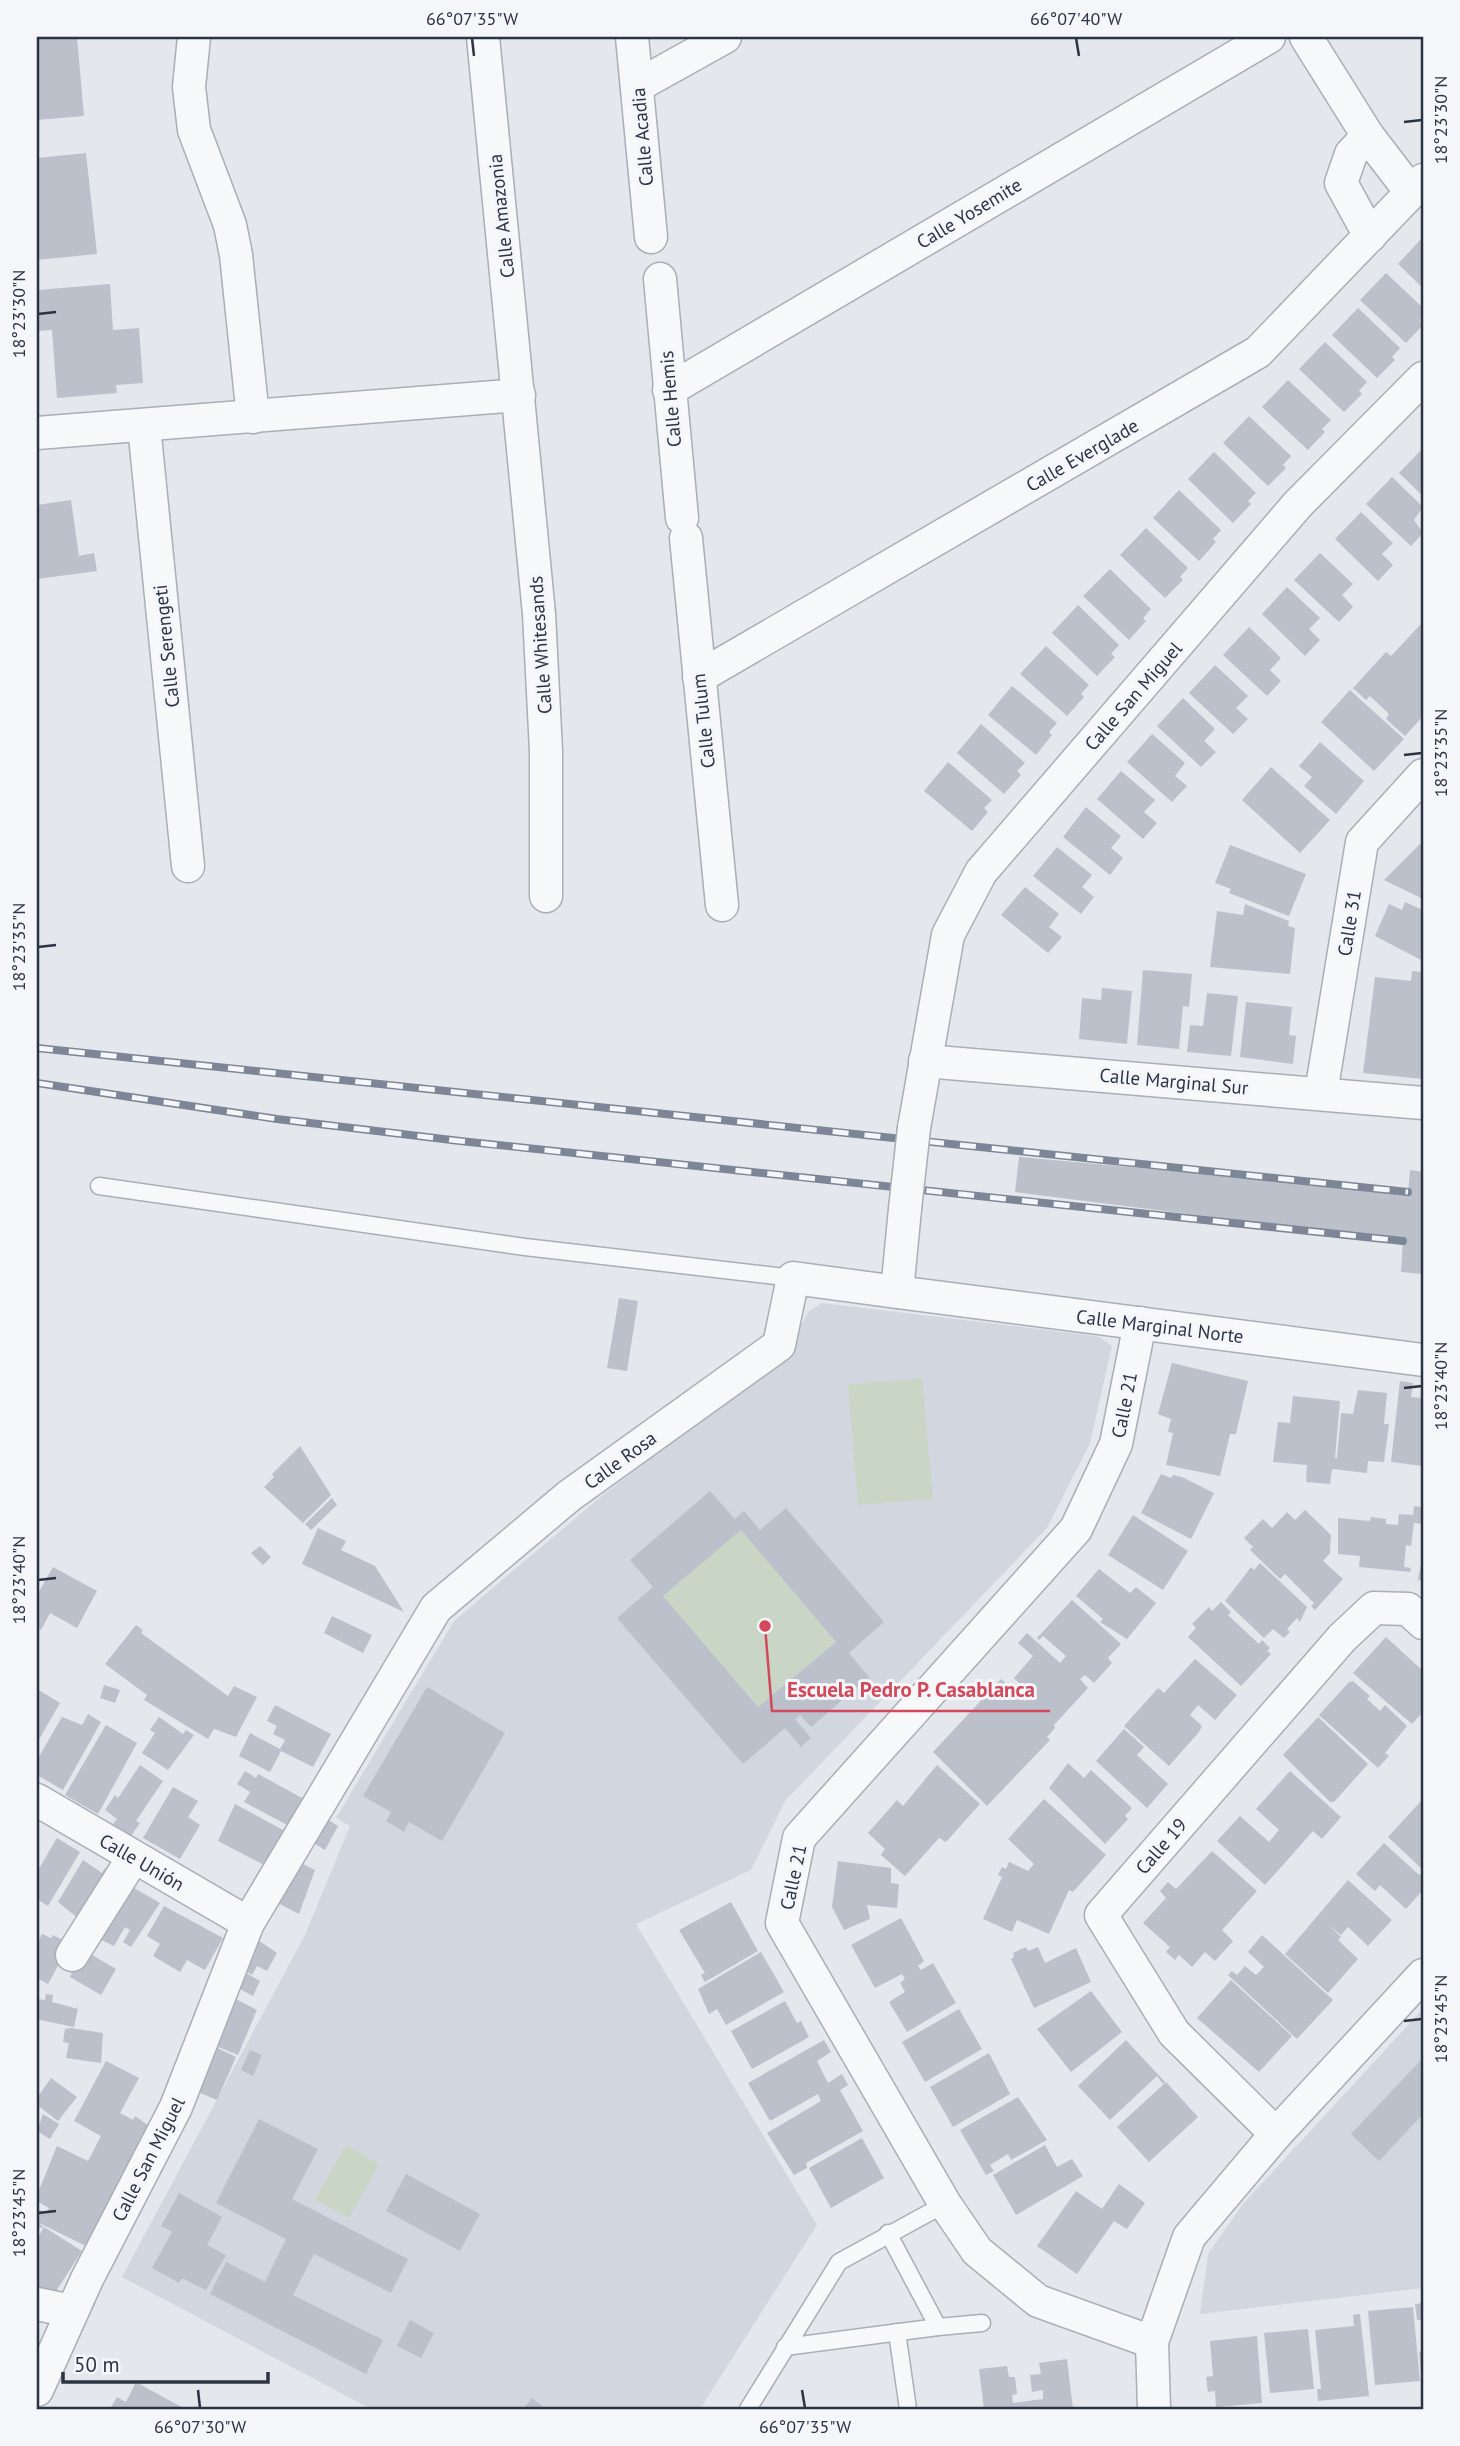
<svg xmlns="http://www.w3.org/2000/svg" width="1460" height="2446" font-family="'PT Sans',sans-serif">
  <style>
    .built { fill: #d2d6de }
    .green { fill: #c9d6c5 }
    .building { fill: #bbc0ca; fill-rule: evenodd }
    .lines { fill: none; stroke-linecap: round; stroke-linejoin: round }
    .service-casing { stroke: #a9aeb7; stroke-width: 19 }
    .minor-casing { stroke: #a9aeb7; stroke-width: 35 }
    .service { stroke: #f7f8fa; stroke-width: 16 }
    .minor { stroke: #f7f8fa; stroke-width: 32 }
    .rail-casing { stroke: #7d8696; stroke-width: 8 }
    .rail { stroke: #f4f6f9; stroke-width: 5; stroke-dasharray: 16; stroke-linecap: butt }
    .minor-bridge-casing { stroke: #a9aeb7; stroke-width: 35; stroke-linecap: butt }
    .minor-bridge { stroke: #f7f8fa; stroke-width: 32 }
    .ticks { fill: none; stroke: #2b3445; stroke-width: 2.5 }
    .labels { text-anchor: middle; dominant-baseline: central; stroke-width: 6; stroke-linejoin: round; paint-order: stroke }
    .street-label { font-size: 19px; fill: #2b3445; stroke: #f4f6f9 }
    .leader { fill: none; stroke: #d1495b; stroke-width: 2.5 }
    .callout-dot { fill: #d1495b; stroke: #f4f6f9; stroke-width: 2.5 }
    .callout-label { font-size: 21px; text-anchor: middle; font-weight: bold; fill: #d1495b; stroke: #f4f6f9; stroke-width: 6; stroke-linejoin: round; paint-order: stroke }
    .neatline { fill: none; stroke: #2b3445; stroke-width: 2.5 }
    .ticks-label { font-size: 18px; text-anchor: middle; fill: #2b3445 }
  </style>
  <rect width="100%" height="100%" fill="#e4e7ec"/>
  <g class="built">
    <path d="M822 1303 1081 1334 1099 1337 1112 1346 1090 1443 1047 1528 785 1801 751 1870 636 1924 817 2225 700 2409H371L122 2277 305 1935 350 1826 336 1818 454 1621 604 1494 787 1355 808 1312Z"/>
    <path d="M1423 2009V2288L1200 2314 1208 2254 1243 2204Z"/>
  </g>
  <g class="green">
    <path d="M922 1378 933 1499 858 1505 848 1385Z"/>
    <path d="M741 1530 836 1642 758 1707 663 1596Z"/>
    <path d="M346 2145 379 2164 349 2218 315 2200Z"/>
  </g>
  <g class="building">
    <path d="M37 37H77L84 116 37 120Z"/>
    <path d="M86 153 97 254 37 260V158Z"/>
    <path d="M1423 237V288L1398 264Z"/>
    <path d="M1386 273 1423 308 1420 322 1423 325 1406 343 1360 300Z"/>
    <path d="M110 284 113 330 139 328 143 383 116 385 117 393 57 398 52 330 37 331V290Z"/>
    <path d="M1358 308 1400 348 1392 357 1395 360 1377 378 1332 335Z"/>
    <path d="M1325 342 1367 382 1359 391 1362 394 1344 412 1299 369Z"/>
    <path d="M1288 380 1331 420 1322 429 1325 432 1308 450 1262 407Z"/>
    <path d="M1249 416 1291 456 1283 465 1286 468 1268 486 1223 443Z"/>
    <path d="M1423 448V496L1399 473Z"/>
    <path d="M1214 452 1256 493 1248 501 1251 504 1233 523 1188 479Z"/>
    <path d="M1392 477 1423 507 1414 520 1423 533 1411 546 1366 504Z"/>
    <path d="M1179 490 1221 530 1213 539 1216 542 1199 561 1153 518Z"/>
    <path d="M71 500 79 556 94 553 97 571 37 579V505Z"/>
    <path d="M1361 512 1393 543 1382 554 1393 565 1378 581 1335 539Z"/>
    <path d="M1146 528 1188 568 1180 577 1183 580 1165 598 1120 555Z"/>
    <path d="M1320 553 1353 584 1342 595 1353 607 1339 622 1294 580Z"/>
    <path d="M1110 569 1151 609 1143 618 1146 621 1129 640 1083 596Z"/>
    <path d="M1287 587 1320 618 1309 629 1320 640 1305 656 1262 614Z"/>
    <path d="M1078 605 1119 645 1111 654 1115 657 1097 676 1052 633Z"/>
    <path d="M1421 624 1423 716 1405 736 1386 719 1389 714 1370 696 1366 700 1353 688 1386 652 1391 656Z"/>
    <path d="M1249 627 1281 658 1270 670 1281 681 1267 696 1223 655Z"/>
    <path d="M1046 646 1089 685 1081 694 1084 697 1067 716 1020 674Z"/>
    <path d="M1215 665 1248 696 1236 708 1248 719 1233 734 1189 693Z"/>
    <path d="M1012 686 1057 723 1049 732 1052 735 1036 755 988 715Z"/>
    <path d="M1350 690 1404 739 1374 771 1321 722Z"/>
    <path d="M1183 698 1215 729 1204 741 1216 752 1201 767 1157 726Z"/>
    <path d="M981 724 1025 763 1017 771 1021 775 1004 794 957 753Z"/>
    <path d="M1152 734 1185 763 1175 776 1187 786 1172 802 1127 762Z"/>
    <path d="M1320 742 1364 781 1336 814 1304 786 1312 777 1299 766Z"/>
    <path d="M948 762 992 800 984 808 988 812 972 831 924 791Z"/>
    <path d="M1271 767 1330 820 1300 853 1242 800Z"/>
    <path d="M1121 771 1155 800 1144 812 1157 823 1143 839 1097 799Z"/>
    <path d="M1086 807 1121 836 1111 848 1123 858 1110 875 1063 837Z"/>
    <path d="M1423 841V899L1384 880Z"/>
    <path d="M1230 845 1306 874 1289 916 1229 893 1231 889 1215 883Z"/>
    <path d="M1057 847 1092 875 1082 887 1094 897 1081 914 1033 876Z"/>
    <path d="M1025 887 1059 914 1049 927 1062 937 1048 953 1001 915Z"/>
    <path d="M1405 902 1423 910V961L1375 936 1389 904 1402 910Z"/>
    <path d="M1245 904 1289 921 1288 926 1295 928 1290 974 1210 967 1217 911 1243 915Z"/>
    <path d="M1143 970 1192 974 1189 1007 1183 1006 1179 1049 1137 1045Z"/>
    <path d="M1412 971 1423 972V1079L1363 1073 1375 977 1411 981Z"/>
    <path d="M1102 988 1132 991 1127 1044 1079 1039 1082 998 1101 1000Z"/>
    <path d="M1207 993 1238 996 1231 1056 1187 1052 1190 1025 1203 1026Z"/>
    <path d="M1246 1002 1292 1007 1289 1035 1296 1036 1293 1064 1240 1057Z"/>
    <path d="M1019 1157 1408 1192 1410 1170 1423 1172V1274L1401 1272 1403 1241 1015 1192Z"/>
    <path d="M619 1298 638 1301 627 1371 607 1368Z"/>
    <path d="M1172 1363 1248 1381 1236 1434H1230L1220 1476 1166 1465 1173 1433 1168 1432 1171 1419 1158 1414Z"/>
    <path d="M1400 1381 1413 1383 1411 1397 1423 1398V1466L1391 1462Z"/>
    <path d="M1358 1390 1387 1393 1384 1424H1389L1384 1462 1368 1461 1367 1473 1332 1469 1330 1484 1306 1482 1307 1465 1273 1462 1278 1422 1290 1423 1293 1396 1340 1401 1335 1458H1337L1341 1413 1353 1414Z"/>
    <path d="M300 1446 331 1495 303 1523 264 1487 274 1477 272 1474Z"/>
    <path d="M1161 1474 1171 1478 1173 1475 1182 1477 1214 1493 1191 1539 1141 1513Z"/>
    <path d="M710 1491 735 1519 744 1511 760 1530 786 1508 884 1622 849 1653 869 1677 811 1727 800 1715 795 1719 811 1738 801 1747 785 1728 743 1764 617 1618 653 1587 630 1560ZM741 1530 836 1642 758 1707 663 1596Z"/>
    <path d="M332 1498 337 1505 311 1530 305 1524Z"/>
    <path d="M1414 1506 1423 1507V1524L1414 1523 1411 1546 1406 1545 1404 1567 1411 1568 1410 1572 1359 1567 1360 1556 1338 1554V1518L1370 1521 1371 1517 1386 1519V1524L1398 1525 1399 1514 1413 1515Z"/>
    <path d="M1305 1510 1331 1535 1330 1553 1323 1561 1343 1579 1315 1610 1311 1606 1314 1603 1285 1574 1280 1579 1250 1550 1253 1547 1244 1538 1263 1519 1272 1528 1287 1512 1295 1520Z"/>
    <path d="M1133 1515 1188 1551 1163 1590 1108 1555Z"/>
    <path d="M318 1528 346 1541 341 1550 375 1566 404 1612 302 1564Z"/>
    <path d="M260 1546 271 1557 263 1565 251 1553Z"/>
    <path d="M1422 1559H1423V1581L1418 1580Z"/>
    <path d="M1260 1563 1307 1607 1300 1622 1297 1618 1287 1629 1290 1632 1284 1638 1273 1629 1264 1638 1225 1601 1251 1567 1254 1570Z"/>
    <path d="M53 1567 97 1591 77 1628 50 1613 41 1630 37 1627V1595Z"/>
    <path d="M1099 1569 1130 1593 1136 1587 1156 1603 1127 1639 1100 1622 1103 1619 1076 1596Z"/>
    <path d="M1072 1600 1121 1644 1108 1658 1112 1663 1094 1683 1085 1675 1080 1679 1088 1688 1054 1725 1055 1728 1047 1737 1050 1740 987 1806 933 1752 1001 1679 1025 1701 1031 1695 1014 1678 1033 1656 1018 1643 1027 1633 1060 1663 1066 1656 1043 1636 1039 1640 1037 1638Z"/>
    <path d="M1221 1602 1231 1612 1228 1615 1259 1644 1262 1640 1270 1648 1267 1651 1271 1654 1241 1686 1188 1637 1196 1628 1192 1624 1209 1607 1212 1611Z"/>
    <path d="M332 1616 372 1635 363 1653 324 1633Z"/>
    <path d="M136 1625 143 1630 141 1633 228 1696 234 1686 257 1697 236 1737 214 1729 208 1739 144 1700 147 1695 105 1664Z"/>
    <path d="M1386 1637 1423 1671V1712L1412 1724 1353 1673Z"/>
    <path d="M1195 1659 1237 1695 1215 1720 1198 1705 1190 1715 1202 1726 1199 1732 1169 1766 1124 1726 1158 1688 1164 1693Z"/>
    <path d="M1353 1681 1370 1696 1367 1699 1380 1711 1385 1705 1407 1726 1385 1753 1389 1756 1378 1768 1319 1715 1349 1682Z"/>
    <path d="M104 1685 120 1690 115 1703 100 1698Z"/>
    <path d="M427 1687 505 1733 442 1841 409 1822 404 1832 386 1821 391 1812 363 1796Z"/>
    <path d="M37 1689 60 1703 37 1743Z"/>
    <path d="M275 1705 331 1734 313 1767 281 1751 270 1772 239 1756 250 1733 280 1749 285 1740 273 1734 277 1726 267 1721Z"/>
    <path d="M88 1714 101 1722 63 1790 37 1775V1760L62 1717 82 1725Z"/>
    <path d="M159 1717 183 1734 186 1730 194 1735 168 1770 142 1753 155 1733 150 1730Z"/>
    <path d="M1318 1717 1368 1764 1334 1802H1330L1283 1755Z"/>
    <path d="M106 1725 137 1743 98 1814 65 1795Z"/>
    <path d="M1124 1729 1144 1747 1137 1755 1168 1784 1147 1808 1096 1761Z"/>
    <path d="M1068 1763 1084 1778 1091 1770 1132 1808 1125 1816 1128 1819 1105 1844 1049 1788Z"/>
    <path d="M140 1765 163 1781 136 1821 140 1823 131 1836 113 1824 117 1819 105 1810 115 1795 118 1798Z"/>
    <path d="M937 1765 980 1804 946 1842 939 1838 905 1876 881 1855 885 1849 868 1833 897 1800 903 1806Z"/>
    <path d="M245 1771 256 1778 258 1774 304 1799 289 1826 244 1802 250 1792 237 1784Z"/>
    <path d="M1290 1771 1341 1817 1322 1839 1313 1831 1265 1885 1217 1841 1240 1816 1269 1842 1279 1830 1256 1809Z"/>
    <path d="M173 1787 198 1801 188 1817 200 1825 180 1859 143 1838Z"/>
    <path d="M1044 1799 1106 1855 1073 1892 1069 1890 1049 1934 1017 1920 1012 1932 983 1919 1002 1877 998 1875 1002 1867 1006 1869 1009 1862 1028 1871 1034 1864 1008 1839Z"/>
    <path d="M1423 1799V1870L1388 1837Z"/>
    <path d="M235 1804 285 1831 266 1866 218 1841Z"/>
    <path d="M328 1820 338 1826 325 1850 312 1842Z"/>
    <path d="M57 1838 80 1852 48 1906 37 1899V1865L40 1867Z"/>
    <path d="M1384 1843 1418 1874 1423 1875V1890L1406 1909 1380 1885 1375 1891 1356 1874Z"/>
    <path d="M1212 1851 1257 1891 1222 1930 1233 1941 1215 1961 1205 1952 1192 1967 1179 1955 1175 1960 1166 1952 1170 1947 1143 1923 1166 1898 1160 1891 1168 1882 1176 1889Z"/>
    <path d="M83 1860 102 1873 105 1868 117 1876 85 1924 58 1902Z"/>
    <path d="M838 1861 891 1868V1883L899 1884 897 1908 867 1905 870 1919 844 1930 832 1907Z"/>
    <path d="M299 1862 315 1870 299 1914 276 1902Z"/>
    <path d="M1348 1880 1392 1920 1368 1946 1348 1927 1341 1935 1330 1926 1341 1937 1338 1940 1358 1959 1328 1993 1285 1954Z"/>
    <path d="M122 1881 160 1903 131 1947 123 1942 130 1930 125 1927 114 1946 93 1936Z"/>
    <path d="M731 1902 758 1951 705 1982 701 1975 705 1973 679 1930Z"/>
    <path d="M164 1906 223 1938 205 1970 187 1960 180 1972 153 1956 160 1944 147 1936Z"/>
    <path d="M901 1918 924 1961 918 1966 921 1970 933 1963 956 2003 907 2032 889 2002 905 1992 900 1983 905 1979 902 1974 875 1988 851 1945Z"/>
    <path d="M42 1934 51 1938 53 1935 70 1944 48 1984 37 1978V1944Z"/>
    <path d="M1262 1935 1333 2000 1297 2039 1228 1975 1232 1971 1237 1975 1245 1966 1256 1975 1264 1967 1248 1952Z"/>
    <path d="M255 1938 277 1953 267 1971 257 1966 252 1975 242 1969Z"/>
    <path d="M1026 1947 1028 1951 1038 1947 1045 1963 1076 1948 1091 1982 1034 2008 1011 1959 1014 1957 1013 1953Z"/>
    <path d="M82 1949 116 1969 101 1995 70 1977Z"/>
    <path d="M761 1952 784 1992 726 2025 717 2009 709 2014 698 1989Z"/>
    <path d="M246 1973 260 1981 253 1996 238 1988Z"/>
    <path d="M1231 1980 1292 2036 1259 2072 1197 2018Z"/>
    <path d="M1091 1991 1122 2032 1071 2072 1037 2029Z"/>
    <path d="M46 1994 53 1995 52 2002 78 2009 74 2027 40 2020 37 2022V1999L45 2000Z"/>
    <path d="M230 1996 257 2010 238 2055 211 2044Z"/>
    <path d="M785 2001 797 2023 801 2021 809 2037 752 2069 731 2031Z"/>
    <path d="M959 2009 982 2049 925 2082 902 2042Z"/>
    <path d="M71 2028 103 2033 101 2063 66 2058 69 2043 63 2042 65 2029Z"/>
    <path d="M824 2040 831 2052 817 2061 828 2083 842 2074 848 2085 840 2090 863 2131 806 2163 807 2168 794 2175 767 2133 821 2101 818 2094 770 2121 748 2083Z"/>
    <path d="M1126 2040 1165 2082 1163 2084 1157 2076 1110 2120 1078 2086Z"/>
    <path d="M213 2046 236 2057 217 2100 193 2090Z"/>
    <path d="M250 2050 262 2055 253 2076 241 2070Z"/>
    <path d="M989 2053 1010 2094 953 2127 930 2087Z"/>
    <path d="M1423 2058V2114L1379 2161 1351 2134Z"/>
    <path d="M106 2061 139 2078 120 2113 133 2120 135 2116 149 2126 86 2246 39 2223 44 2228 37 2227V2209L46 2213 49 2208 37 2201V2195L57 2146 88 2161 101 2136 74 2121Z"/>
    <path d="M51 2078 77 2097 58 2121 37 2105V2098Z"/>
    <path d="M1166 2082 1198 2117 1149 2162 1117 2127Z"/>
    <path d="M1018 2097 1047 2140 1011 2160 1008 2154 990 2165 994 2171 986 2175 960 2130Z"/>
    <path d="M43 2114 59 2124 50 2139 37 2131Z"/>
    <path d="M259 2119 318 2149 292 2199 408 2259 391 2293 314 2254 293 2295 383 2340 366 2374 210 2294 226 2262 265 2282 286 2239 216 2203Z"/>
    <path d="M862 2138 884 2178 831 2208 809 2168Z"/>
    <path d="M1045 2145 1057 2167 1072 2159 1083 2176 1016 2215 993 2175Z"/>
    <path d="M406 2174 480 2214 460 2251 386 2211Z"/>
    <path d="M1119 2184 1145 2203 1127 2229 1114 2221 1077 2274 1037 2246 1076 2191 1102 2209Z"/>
    <path d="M179 2193 222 2217 207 2245 226 2255 206 2290 182 2278 179 2283 152 2268 172 2232 161 2226Z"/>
    <path d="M44 2227 82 2251 53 2296 37 2286V2239Z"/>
    <path d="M1423 2303V2325H1421V2320H1417L1415 2304Z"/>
    <path d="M1413 2307 1420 2381 1375 2385 1368 2311Z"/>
    <path d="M1360 2314 1369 2396 1318 2401 1317 2389H1321L1315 2330 1354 2326 1353 2315Z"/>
    <path d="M410 2320 434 2333 421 2358 397 2346Z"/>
    <path d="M1308 2329 1314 2389 1270 2393 1264 2333Z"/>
    <path d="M1257 2336 1262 2403 1216 2407 1215 2391 1208 2392 1206 2377 1213 2376 1210 2341Z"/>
    <path d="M1423 2351V2374H1421L1419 2352Z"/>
    <path d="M1067 2359 1073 2409H984L979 2369 1007 2366 1009 2377H1015L1017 2394 1012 2395 1013 2403 1043 2399V2390L1032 2392 1030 2375 1041 2374 1039 2363Z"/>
    <path d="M136 2382 185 2409H110L117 2397 126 2402Z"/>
    <path d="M532 2398 546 2409H523Z"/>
  </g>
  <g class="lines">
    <defs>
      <g id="service">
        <path d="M99 1186 525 1247 793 1278"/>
        <path d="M938 2327 982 2323"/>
        <path d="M897 2332 908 2409"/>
        <path d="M785 2347 938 2327 888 2233"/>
        <path d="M748 2409 839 2262 945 2204"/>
      </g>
      <g id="minor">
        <path d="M194 37 189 87 194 130 230 225 236 255 253 417"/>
        <path d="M483 37 539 614 546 751V896"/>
        <path d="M632 37 651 237"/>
        <path d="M1306 37 1368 136 1411 192"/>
        <path d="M637 86 725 37"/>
        <path d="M1368 136 1351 154 1341 183 1370 236"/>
        <path d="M660 279 682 518"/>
        <path d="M669 390 1269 37"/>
        <path d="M144 426 188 866"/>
        <path d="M37 433 519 395"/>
        <path d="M686 538 722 905"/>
        <path d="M699 677 1258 352 1423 180"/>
        <path d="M925 1061 1423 1103"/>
        <path d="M1321 1093 1362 842 1423 775"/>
        <path d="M914 1128 948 935 981 872 1298 504 1423 378"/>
        <path d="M897 1292 1423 1360"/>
        <path d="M1140 1323 1116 1444 1076 1529 799 1838 782 1923 945 2204 977 2251 1038 2301 1152 2342"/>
        <path d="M37 1800 248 1923"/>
        <path d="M72 1955 133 1858"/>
        <path d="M1276 2134 1174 2033 1101 1915 1342 1638 1374 1608 1408 1609 1423 1623"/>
        <path d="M37 2304 72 2311"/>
        <path d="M37 2390 87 2279 176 2107 248 1923 436 1608 569 1496 779 1345 793 1278 897 1292 905 1209"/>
        <path d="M1154 2409 1152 2342 1189 2237 1276 2134 1423 1975"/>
      </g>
    </defs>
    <use href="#service" class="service-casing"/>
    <use href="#minor" class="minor-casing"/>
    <use href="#service" class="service"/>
    <use href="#minor" class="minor"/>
    <defs>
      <g id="rail">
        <path d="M37 1048 1408 1192"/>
        <path d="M37 1083 277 1119 460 1141 1403 1241"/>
      </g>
    </defs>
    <use href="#rail" class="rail-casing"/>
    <use href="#rail" class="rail"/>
    <defs>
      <path id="minor-bridge" d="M905 1209 914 1128"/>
    </defs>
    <use href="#minor-bridge" class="minor-bridge-casing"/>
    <use href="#minor-bridge" class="minor-bridge"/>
  </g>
  <path class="ticks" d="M472 38 474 56M1076 38 1079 56M1404 122 1422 120M38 314 56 312M1404 755 1422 753M38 947 56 945M1404 1388 1422 1386M38 1580 56 1578M1404 2021 1422 2019M38 2213 56 2211M198 2390 200 2408M802 2390 805 2408"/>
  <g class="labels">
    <g class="street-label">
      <text transform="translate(642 137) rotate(-95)">Calle Acadia</text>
      <text transform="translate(969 213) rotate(-31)">Calle Yosemite</text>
      <text transform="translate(501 216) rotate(-96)">Calle Amazonia</text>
      <text transform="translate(670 399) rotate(-95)">Calle Hemis</text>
      <text transform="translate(1082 455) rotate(-30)">Calle Everglade</text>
      <text transform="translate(540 645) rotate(-94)">Calle Whitesands</text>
      <text transform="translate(166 646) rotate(-96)">Calle Serengeti</text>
      <text transform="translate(1133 696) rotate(-49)">Calle San Miguel</text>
      <text transform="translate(703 721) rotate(-96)">Calle Tulum</text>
      <text transform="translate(1349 923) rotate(-81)">Calle 31</text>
      <text transform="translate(1174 1081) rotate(5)">Calle Marginal Sur</text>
      <text transform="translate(1160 1326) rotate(7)">Calle Marginal Norte</text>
      <text transform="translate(1124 1405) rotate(-79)">Calle 21</text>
      <text transform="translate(620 1460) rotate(-36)">Calle Rosa</text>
      <text transform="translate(1161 1846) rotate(-49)">Calle 19</text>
      <text transform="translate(142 1862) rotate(30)">Calle Unión</text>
      <text transform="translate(793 1877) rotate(-78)">Calle 21</text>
      <text transform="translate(148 2159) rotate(-63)">Calle San Miguel</text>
    </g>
  </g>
  <path class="leader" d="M765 1626L772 1711H1050"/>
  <circle class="callout-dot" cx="765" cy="1626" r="7"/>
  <g class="callout-label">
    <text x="911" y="1697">Escuela Pedro P. Casablanca</text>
  </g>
  <rect width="1460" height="2446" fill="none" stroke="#f4f6f9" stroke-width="77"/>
  <path d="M63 2372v10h205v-10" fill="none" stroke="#2b3445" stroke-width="3.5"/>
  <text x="74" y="2372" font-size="21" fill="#2b3445" stroke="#f4f6f9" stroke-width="5" paint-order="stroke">50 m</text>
  <rect x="38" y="38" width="1384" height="2370" class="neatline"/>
  <g class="ticks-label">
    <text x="472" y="25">66°07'35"W</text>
    <text x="1076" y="25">66°07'40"W</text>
    <text transform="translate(1441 120) rotate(-90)" y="6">18°23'30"N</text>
    <text transform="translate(19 314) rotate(-90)" y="6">18°23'30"N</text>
    <text transform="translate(1441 753) rotate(-90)" y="6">18°23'35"N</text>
    <text transform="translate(19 947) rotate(-90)" y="6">18°23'35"N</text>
    <text transform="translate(1441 1386) rotate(-90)" y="6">18°23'40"N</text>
    <text transform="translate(19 1580) rotate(-90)" y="6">18°23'40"N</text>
    <text transform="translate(1441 2019) rotate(-90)" y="6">18°23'45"N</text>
    <text transform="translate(19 2213) rotate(-90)" y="6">18°23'45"N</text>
    <text x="200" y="2433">66°07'30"W</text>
    <text x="805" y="2433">66°07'35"W</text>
  </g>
</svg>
